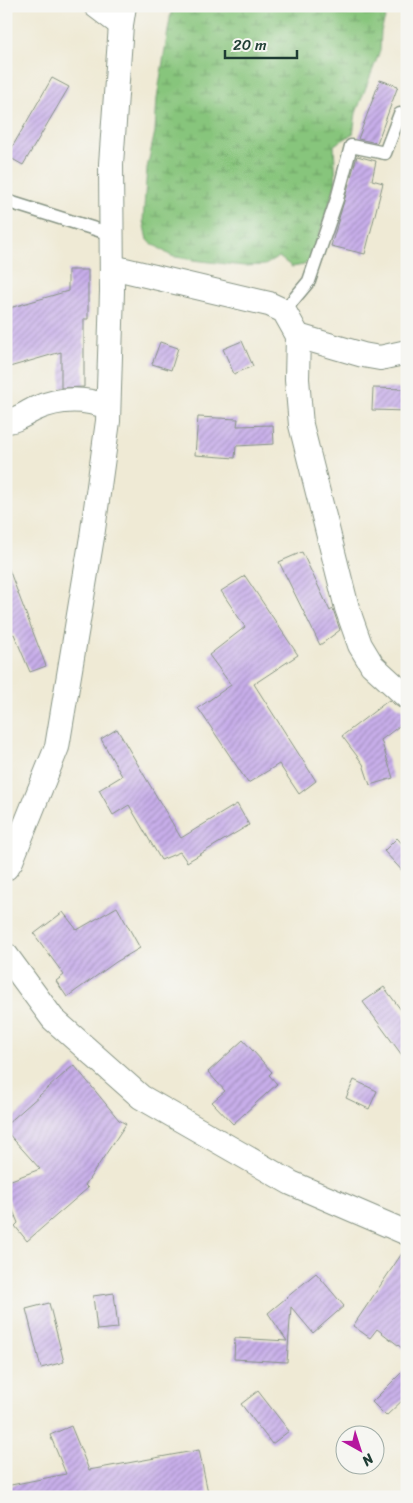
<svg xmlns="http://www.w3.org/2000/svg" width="413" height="1503" font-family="Sriracha,sans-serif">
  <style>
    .wetland { fill: url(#wetland-marsh); stroke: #538158 }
    .building { fill: url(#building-hatch) }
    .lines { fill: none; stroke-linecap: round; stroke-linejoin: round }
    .lane-casing { stroke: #879484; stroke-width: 15 }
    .street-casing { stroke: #879484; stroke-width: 26 }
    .lane { stroke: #fff; stroke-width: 12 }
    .street { stroke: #fff; stroke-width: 24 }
  </style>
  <defs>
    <pattern id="wetland-marsh" width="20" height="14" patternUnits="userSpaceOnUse" patternTransform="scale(1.25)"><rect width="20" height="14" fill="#87c57c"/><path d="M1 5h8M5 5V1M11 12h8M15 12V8" fill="none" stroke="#6ea166"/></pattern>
    <pattern id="building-hatch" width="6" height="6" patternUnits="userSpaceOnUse" patternTransform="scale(1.25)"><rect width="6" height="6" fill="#c8aeea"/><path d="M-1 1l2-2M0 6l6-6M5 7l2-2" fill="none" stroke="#a28fbe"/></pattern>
  </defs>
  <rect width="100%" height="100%" fill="#f6f6f2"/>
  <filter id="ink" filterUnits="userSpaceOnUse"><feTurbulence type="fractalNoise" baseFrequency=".02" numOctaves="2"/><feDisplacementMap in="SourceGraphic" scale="10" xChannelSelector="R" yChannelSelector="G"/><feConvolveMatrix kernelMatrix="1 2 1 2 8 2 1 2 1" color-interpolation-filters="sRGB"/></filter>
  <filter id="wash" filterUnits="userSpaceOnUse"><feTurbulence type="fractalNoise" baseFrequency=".0096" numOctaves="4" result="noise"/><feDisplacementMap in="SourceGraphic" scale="20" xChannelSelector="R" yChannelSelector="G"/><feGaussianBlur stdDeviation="1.12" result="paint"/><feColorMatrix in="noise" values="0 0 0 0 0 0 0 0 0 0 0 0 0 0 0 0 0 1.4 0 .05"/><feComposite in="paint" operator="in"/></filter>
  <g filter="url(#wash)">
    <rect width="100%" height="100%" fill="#efead5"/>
    <path class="wetland" d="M172 6H389L381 31 380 51 356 113 353 134 334 145 336 183 311 260 304 265 292 267 279 257 265 265 244 266 193 260 171 256 147 240 143 221 147 168 155 132 157 98Z"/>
    <g id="blocks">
      <g class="building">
        <path d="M52 78 69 87 23 165 7 156Z"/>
        <path d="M380 80 398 86 377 143 358 139Z"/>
        <path d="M357 156 376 161 372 180 383 183 365 254 331 246Z"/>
        <path d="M68 270H88V319H84V387L61 388V352L6 368V309L68 291Z"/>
        <path d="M242 341 253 366 234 374 223 349Z"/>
        <path d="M160 342 178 348 171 370 152 364Z"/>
        <path d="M373 388 407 389V411L372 410Z"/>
        <path d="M198 417 238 419 237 426 273 425 274 444 236 446 235 458 195 455Z"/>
        <path d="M302 552 330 611 333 609 340 630 320 645 279 562Z"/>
        <path d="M8 567 46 666 30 672 14 634 6 637Z"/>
        <path d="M245 576 298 655 254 684 316 781 299 794 279 764 248 783 198 708 231 685 209 655 245 627 221 591Z"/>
        <path d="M389 700 398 707 407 710V720L381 740 393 778 370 785 363 764 342 736Z"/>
        <path d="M117 729 181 838 237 804 249 825 187 862 180 852 161 860 129 805 113 815 99 790 122 776 101 739Z"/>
        <path d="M397 838 407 849V876L384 851Z"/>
        <path d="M117 907 140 948 116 962 67 997 56 981 64 975 34 934 63 912 77 930Z"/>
        <path d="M384 987 407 1018V1062L363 1002Z"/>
        <path d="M243 1040 272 1072 269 1075 277 1084 233 1124 212 1102 225 1091 208 1072Z"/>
        <path d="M74 1065 119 1120 126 1124 85 1185 88 1188 27 1241 15 1226 18 1223 6 1193V1182L40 1169 6 1131V1125Z"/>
        <path d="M354 1080 377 1091 369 1109 346 1098Z"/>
        <path d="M407 1246V1352L377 1329 370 1338 353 1326Z"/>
        <path d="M316 1273 344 1306 313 1333 291 1307 287 1362 234 1359 235 1338 287 1341 268 1313Z"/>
        <path d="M114 1293 118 1328 97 1330 93 1296Z"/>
        <path d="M49 1303 64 1362 41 1368 26 1309Z"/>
        <path d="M407 1367V1396L386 1416 372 1402Z"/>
        <path d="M258 1391 289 1431 272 1444 241 1404Z"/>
        <path d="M71 1426 89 1470 199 1450 209 1497H6V1486L66 1474 50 1435Z"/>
      </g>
    </g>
  </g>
  <g filter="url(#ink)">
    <use href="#blocks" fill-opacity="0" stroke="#879484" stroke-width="1"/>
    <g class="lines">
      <defs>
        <g id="lane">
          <path d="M6 201 111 234"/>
          <path d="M284 311 309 281 337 199 351 146 385 153 400 114"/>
        </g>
        <g id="street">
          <path d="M96 6 121 25"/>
          <path d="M112 267 269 304 284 311 298 336 297 379 301 425 347 608 360 645 372 665 407 697"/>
          <path d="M298 336 363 355 380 358 407 352"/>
          <path d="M6 421C16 421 26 413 35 409 59 398 84 398 108 407"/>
          <path d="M6 868 11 861 57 747 92 537 108 421 112 291 111 164 121 25 124 6"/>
          <path d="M6 955 53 1019 141 1097 291 1183 407 1233"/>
        </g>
      </defs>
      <use href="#lane" class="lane-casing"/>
      <use href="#street" class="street-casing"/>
      <use href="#lane" class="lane"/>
      <use href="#street" class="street"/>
    </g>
  </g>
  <rect width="413" height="1503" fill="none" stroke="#f6f6f2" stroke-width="25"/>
  <g transform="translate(360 1450) rotate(141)"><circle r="24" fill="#f6f6f2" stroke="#a0aca6"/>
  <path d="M0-4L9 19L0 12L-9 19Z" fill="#b5179e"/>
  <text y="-8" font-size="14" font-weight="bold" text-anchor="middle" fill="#1f3d34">N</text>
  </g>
  <path d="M225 50v8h72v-8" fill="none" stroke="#1f3d34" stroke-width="2.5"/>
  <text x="233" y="50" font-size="15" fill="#1f3d34" stroke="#f6f6f2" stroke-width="4" paint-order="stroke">20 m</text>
</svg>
